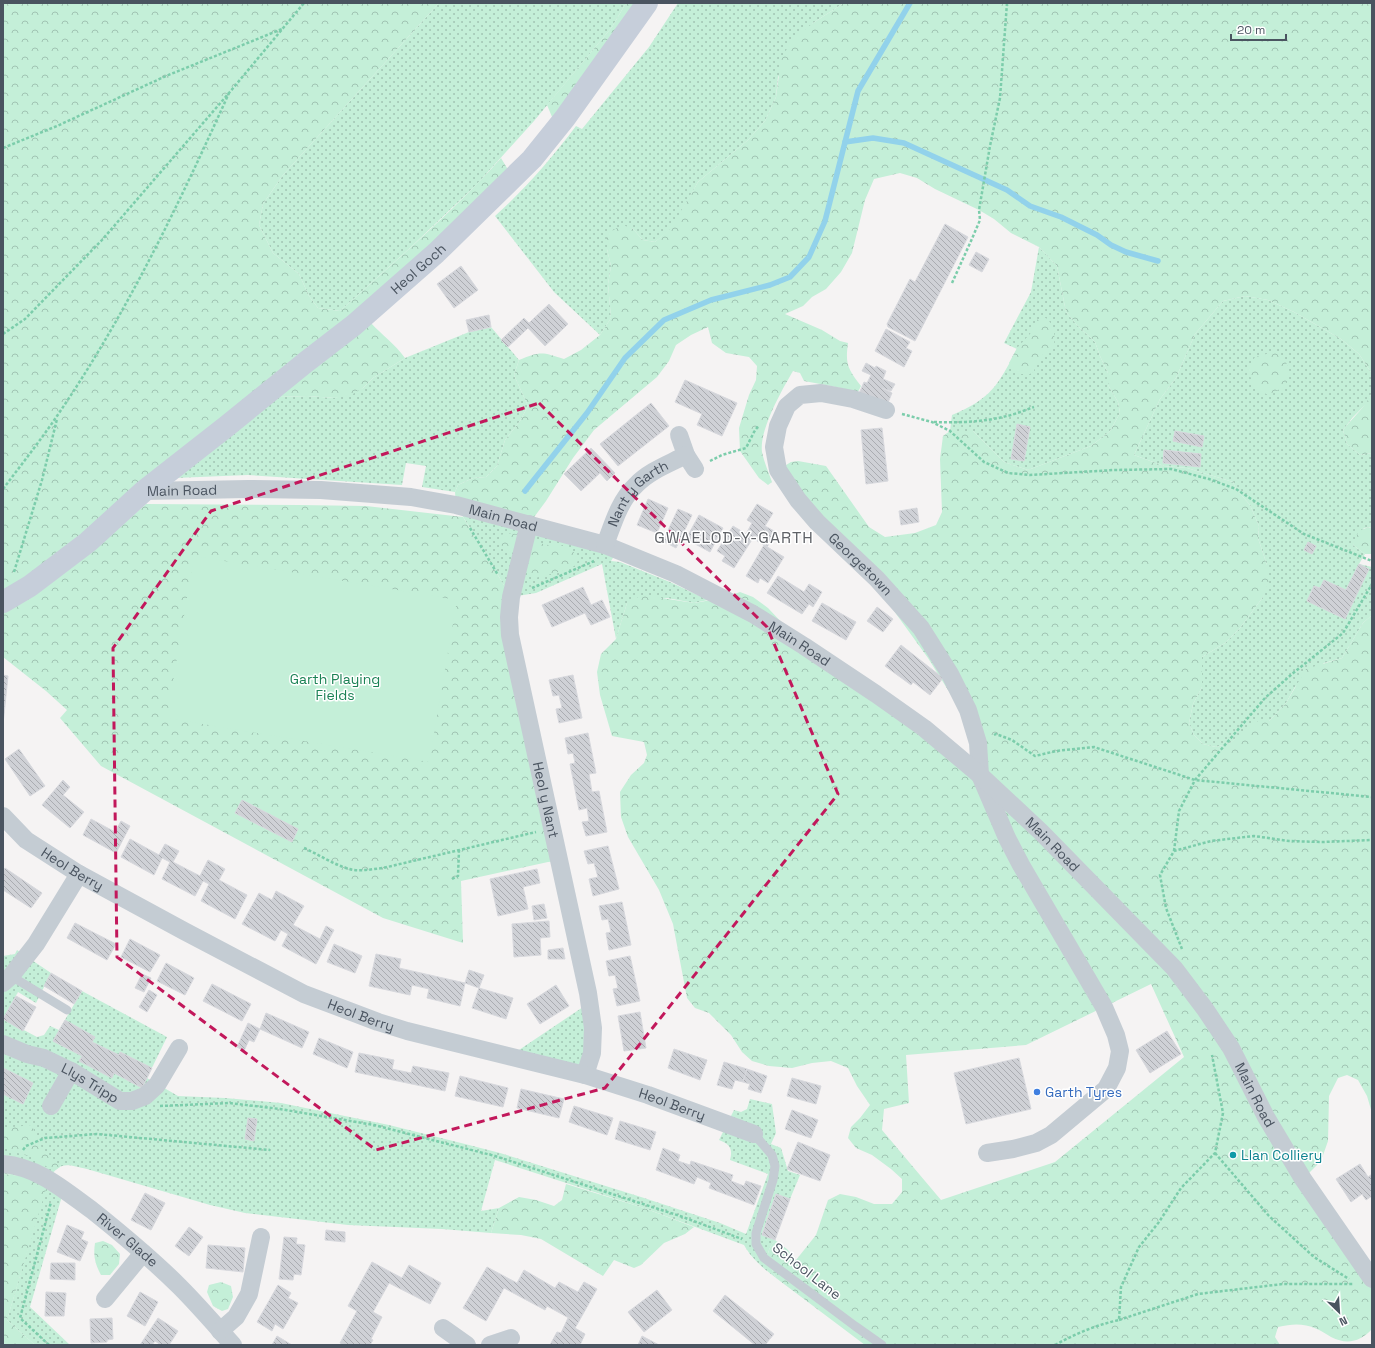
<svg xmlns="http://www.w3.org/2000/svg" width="1375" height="1348" font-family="'Space Grotesk',sans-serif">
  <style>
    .grass { fill: url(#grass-dots) }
    .forest { fill: url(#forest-crowns); fill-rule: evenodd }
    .pitch { fill: #c4efd8 }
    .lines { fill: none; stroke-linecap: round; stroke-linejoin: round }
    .stream { stroke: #92d2eb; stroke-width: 5.5 }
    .building { fill: url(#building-back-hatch); stroke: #d7d8dd }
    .path { stroke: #7ccdab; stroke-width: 2.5; stroke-dasharray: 3 2; stroke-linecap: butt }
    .lane { stroke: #c4ccd3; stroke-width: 9 }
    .street { stroke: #c4ccd3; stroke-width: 18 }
    .secondary { stroke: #c6ceda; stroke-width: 22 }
    .marked { fill: none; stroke: #c2185b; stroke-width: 3; stroke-dasharray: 8 5; stroke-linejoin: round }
    .shop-dot { fill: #3f7fe0; stroke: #fff; stroke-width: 1.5 }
    .culture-dot { fill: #0f9aa8; stroke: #fff; stroke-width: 1.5 }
    .labels { text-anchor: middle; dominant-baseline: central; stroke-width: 3; stroke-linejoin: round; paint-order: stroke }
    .street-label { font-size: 14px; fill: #4a5460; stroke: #fff }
    .park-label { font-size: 14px; fill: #1b8255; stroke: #fff }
    .shop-label { font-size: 14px; fill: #366cbe; stroke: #fff; text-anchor: start }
    .culture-label { font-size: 14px; fill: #0d838f; stroke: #fff; text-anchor: start }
    .quarter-label { font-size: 16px; letter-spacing: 1px; fill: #5f6267; stroke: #fff }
  </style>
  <defs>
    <pattern id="grass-dots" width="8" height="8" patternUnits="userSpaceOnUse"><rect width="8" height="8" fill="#c4efd8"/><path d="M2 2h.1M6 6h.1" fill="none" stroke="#a1c4b3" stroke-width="1.8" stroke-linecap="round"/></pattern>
    <pattern id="forest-crowns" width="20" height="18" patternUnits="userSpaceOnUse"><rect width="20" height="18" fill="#c4efd8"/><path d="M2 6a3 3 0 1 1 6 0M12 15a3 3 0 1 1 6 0" fill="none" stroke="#a1c4b3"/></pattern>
    <pattern id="building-back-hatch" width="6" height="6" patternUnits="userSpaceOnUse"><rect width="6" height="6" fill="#cfd1d6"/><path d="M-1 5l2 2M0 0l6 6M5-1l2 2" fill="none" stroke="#aaacb1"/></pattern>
  </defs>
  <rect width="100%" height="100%" fill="#f5f3f3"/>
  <g class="grass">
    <path d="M439 3H626L612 27 534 121 477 184 411 247 340 311 318 308 309 296 299 274 273 253 259 225 263 204 283 175Z"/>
    <path d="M678 3H844L813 23 778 77 776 97 765 121 748 140 698 182 672 228 655 242 643 240 632 228 607 249 611 266 608 284 611 318 600 335 554 292 495 216C525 189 552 158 576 126L582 129 649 47Z"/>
    <path d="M1039 247 1057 266 1066 312 1077 325 1095 342 1100 356 1108 373V385L1118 402 1120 413 1110 431 1091 446 1028 470 1004 462 973 431H950L952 415C991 399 998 385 1017 349L1004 343 1031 292Z"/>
    <path d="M1245 296 1268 300 1294 312 1341 339 1359 354 1372 374V392L1368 402 1353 417 1343 430 1347 444 1360 455 1372 453V527L1364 528 1353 545 1365 554 1359 564 1372 567V615L1363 623 1342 658 1324 663 1295 687 1286 703 1269 721 1244 733 1230 743 1216 747 1203 744 1194 735 1189 723 1193 704 1202 687V657L1225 643 1240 628 1263 597 1267 565 1258 538 1259 526 1250 505 1236 489 1233 482 1187 468 1164 466 1134 455 1160 399 1176 378 1195 334 1223 301Z"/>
    <path d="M491 327 519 360 514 375 528 406 520 421 505 440 497 466 486 477 473 478 458 485 455 492 422 487 426 466 406 463 402 485 248 475 175 478 277 397 307 396 335 398 363 388 373 378 405 358 469 332Z"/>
    <path d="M456 505 618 550 611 561 620 562 670 582 708 600 694 603 667 598 627 603 616 639 602 564 536 593 511 597Z"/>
    <path d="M17 950 51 973 36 1003 18 992 3 1019V956L15 954Z"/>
    <path d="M82 991 167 1037 147 1078 178 1096 225 1098 281 1103 389 1125 469 1145 500 1153 641 1197 720 1223 746 1234 768 1174 730 1160C733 1149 730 1144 719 1140L734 1110 741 1112 747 1109 750 1099 772 1104 776 1133 771 1144 781 1148 788 1171 800 1175 790 1199 776 1194 762 1234 775 1240C763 1256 768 1261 776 1278 764 1269 751 1258 744 1245L644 1208 495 1160 481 1211 499 1208 491 1233 442 1229 348 1225 245 1213 210 1205 87 1169C68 1165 60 1160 49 1179L64 1189 30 1307 70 1345H35L7 1320 48 1179 3 1174V1019L37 1037 44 1035 50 1026 59 1030Z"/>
    <path d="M589 1003 585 1075 510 1056Z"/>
  </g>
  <g class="forest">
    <path d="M3 3H439L283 175 263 204 259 225 273 253 299 274 309 296 318 308 340 311C395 261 452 213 501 158L510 173 455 232 3 598Z"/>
    <path d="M626 3H646L555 124 547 105 612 27Z"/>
    <path d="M844 3H1372V374L1359 354 1341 339 1294 312 1268 300 1245 296 1223 301 1195 334 1176 378 1160 399 1134 455 1164 466 1187 468 1233 482 1236 489 1250 505 1259 526 1258 538 1267 565 1269 581 1263 597 1240 628 1225 643 1202 657V687L1193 704 1189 723 1194 735 1203 744 1216 747 1230 743 1258 721H1269L1286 703 1306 669 1342 658 1363 623 1372 615V1113L1367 1096 1358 1080 1347 1075 1338 1078 1329 1096 1328 1141 1321 1161 1303 1179 1372 1279V1329C1360 1342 1347 1345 1331 1337 1326 1334 1322 1331 1317 1329 1302 1323 1293 1324 1278 1327L1275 1337 1280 1345H865L776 1278C768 1261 763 1256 775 1240L787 1249 796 1260 816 1235 828 1200 840 1194 856 1197 874 1204H892L902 1192V1179L891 1169 872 1155 856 1148 848 1138 851 1127 860 1118 870 1105 857 1086 848 1068 831 1061 812 1063 792 1068 769 1066 752 1061 742 1052 731 1035 709 1013 695 1008 687 998 673 924 659 890 628 837 621 817 620 792 631 775 644 763 647 755 644 742 612 736 600 695 597 672 601 654 616 639 627 603 642 595 694 603 723 598 740 592 753 597 768 608 804 646 979 775 972 742 958 706 928 658 894 611 885 593 778 470 791 462 798 461 826 466 869 527 885 537 915 533 936 525 942 512 940 459 943 436 950 431H973L1004 462 1028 470 1091 446 1110 431 1120 413 1118 402 1108 385V373L1100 356 1095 342 1077 325 1066 312 1057 266 1039 247 1011 233 994 219 979 210 935 189 917 178 900 173 874 179 865 200 852 253 841 272 826 289 812 297 803 306 785 314 822 330 840 341 848 343C845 365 848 369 861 386L858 392 831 386 804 381 800 373 793 371C782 390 759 430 762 452 764 462 769 473 772 482L768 485 759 478 740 451 739 428 749 395 756 380 757 366 749 357 726 353 712 343 708 327 691 335 676 345 669 361 657 377 594 430 573 458 546 501 529 524 456 505 455 492 458 485 473 478 486 477 497 466 505 440 520 421 528 406 514 375 519 360C541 351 542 352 564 359L581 350 600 335 611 318 608 284 611 266 607 249V234L622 225 632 228 643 240 655 242 671 228 698 182 748 140 765 121 776 97 781 60 791 41 813 23ZM1151 984 1184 1057 1055 1162 941 1200 882 1130 884 1109 909 1103 906 1055 1026 1045Z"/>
    <path d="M1046 318C1055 326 1055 334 1054 346 1044 352 1037 359 1034 371L1030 374H1020L1009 363 1017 348 1030 334 1036 320Z"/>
    <path d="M371 323C382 335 395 344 405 358L373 378 363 388 351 395 335 398 307 396 277 397Z"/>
    <path d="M1274 352 1284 357 1290 373 1284 387 1268 395 1254 387 1248 370 1255 357Z"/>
    <path d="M1372 392V453L1360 455 1347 444 1343 430C1353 417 1366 407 1372 392Z"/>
    <path d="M146 504 300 505 366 506 463 517 511 597 559 861 548 862 461 881 463 943 383 918 101 766 60 718 67 710 46 691 3 657V613L92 551Z"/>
    <path d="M1372 527V554H1365L1353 545C1357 532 1358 529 1372 527Z"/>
    <path d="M513 533 546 545 559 544 573 551 578 560 576 565 566 570 535 578C526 572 527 568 520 561 515 555 506 550 500 544L499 535Z"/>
    <path d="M32 1125C39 1147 43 1151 60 1167L54 1171 31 1157 8 1150 3 1146V1128Z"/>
    <path d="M3 1174 49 1179 7 1320 35 1345H3Z"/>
    <path d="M566 1184 644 1208 694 1227 685 1234 664 1243 641 1265 634 1268 614 1260 603 1276 541 1239 521 1235 491 1233 499 1208 519 1197 536 1200 554 1206 562 1200Z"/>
    <path d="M103 1241 112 1245 120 1254 119 1264 110 1275H101C95 1264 93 1256 95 1243Z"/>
    <path d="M221 1282 231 1286 233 1297 228 1309 222 1311 213 1306 207 1292 209 1285Z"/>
  </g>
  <path class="pitch" d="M194 556 457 600 429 762 167 718Z"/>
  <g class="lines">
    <g class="stream">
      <path d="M845 142 873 138 904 143 1007 190 1030 206 1061 217 1097 235 1111 245 1126 252 1158 261"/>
      <path d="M525 491 587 413 625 358 664 320 711 300 770 285 790 277 809 257 825 221 858 91 910 3"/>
    </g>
  </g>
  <g class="building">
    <path d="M945 224 968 237 915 341 888 327 887 324 910 279 915 282Z"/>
    <path d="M976 252 989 259 982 272 969 265Z"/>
    <path d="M461 266 478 290 454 308 437 284Z"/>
    <path d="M549 304 568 324 545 346 528 328 508 347 501 340 524 318 529 323Z"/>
    <path d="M489 315 491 327 469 332 466 320Z"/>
    <path d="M886 329 910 342 906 348 912 351 904 367 875 351Z"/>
    <path d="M866 363 875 368 876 366 886 371 883 379 895 384 891 391 882 388 892 393 887 405 858 396 864 382 867 383 871 375 862 371Z"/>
    <path d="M685 380 737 403 722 436 697 425 702 414 675 402Z"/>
    <path d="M651 403 669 426 618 466 600 444Z"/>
    <path d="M1017 424 1030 427 1024 461 1011 459Z"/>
    <path d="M882 428 888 481 866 484 861 430Z"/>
    <path d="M1175 431 1204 436 1202 447 1173 441Z"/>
    <path d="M591 448 615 473 607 481 600 473 581 491 564 474Z"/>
    <path d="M1164 450 1201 454 1200 467 1163 463Z"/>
    <path d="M648 499 668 508 657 533 637 525Z"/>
    <path d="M757 504 773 513 765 526 776 532 767 547 746 534 752 523 747 520Z"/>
    <path d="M917 508 919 522 901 525 899 511Z"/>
    <path d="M678 509 692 515 676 548 663 541Z"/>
    <path d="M699 515 723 528 710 552 686 539Z"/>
    <path d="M733 526 753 538 734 568 722 561 725 556 717 551Z"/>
    <path d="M1308 542 1316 546 1312 554 1304 550Z"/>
    <path d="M764 545 784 557 768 583 760 578 758 583 746 576Z"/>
    <path d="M1359 564 1369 569 1345 619 1307 601 1314 586 1320 588 1324 580 1346 590Z"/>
    <path d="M778 576 804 592 809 584 822 592 813 607 809 604 802 614 767 593Z"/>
    <path d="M583 587 591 605 602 600 610 617 591 625 585 613 552 627 542 605Z"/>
    <path d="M822 603 856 622 846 640 812 621Z"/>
    <path d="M877 607 893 619 883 632 867 621Z"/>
    <path d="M901 645 943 678 930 695 913 682 911 685 885 666Z"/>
    <path d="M3 675 8 676 3 724Z"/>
    <path d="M573 675 582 718 559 723 556 709 562 708 559 695 553 696 549 680Z"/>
    <path d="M588 733 596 773 589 774 592 792 599 791 607 832 586 836 582 822 589 821 587 808 579 810 570 764 575 763 573 753 568 754 565 738Z"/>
    <path d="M19 749 45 786 30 796 5 759Z"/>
    <path d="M63 780 70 787 63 795 84 812 70 828 42 805Z"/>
    <path d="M242 800 298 829 292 842 235 813Z"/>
    <path d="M91 819 115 832 121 821 130 826 116 853 83 835Z"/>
    <path d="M130 839 159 855 165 844 179 851 173 862 200 876 208 860 225 869 219 880 247 895 235 919 201 901 209 884 203 881 195 896 162 879 170 862 162 858 154 875 121 857Z"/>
    <path d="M608 846 619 889 593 896 589 879 598 877 594 863 588 864 584 851Z"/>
    <path d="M5 868 42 893 31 908 3 890V871Z"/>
    <path d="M537 869 540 883 523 887 528 909 498 916 490 879Z"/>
    <path d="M276 891 304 906 293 925 320 939 326 926 334 930 316 964 282 946 288 934 281 930 275 941 242 924 259 893 272 900Z"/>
    <path d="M622 902 631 945 609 950 606 933 611 932 608 919 602 920 599 906Z"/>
    <path d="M544 904 547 918 534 920 532 906Z"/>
    <path d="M549 921 550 937 540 938 541 955 514 957 512 924Z"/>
    <path d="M75 923 116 944 107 960 67 938Z"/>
    <path d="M130 939 160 955 150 972 121 957Z"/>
    <path d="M334 944 362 956 355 973 327 962Z"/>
    <path d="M563 948 565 959H548V950Z"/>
    <path d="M376 954 401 959 399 968 465 983 460 1006 427 998 429 989 412 985 410 995 369 986Z"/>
    <path d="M630 956 640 1001 617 1006 613 989 618 988 615 975 609 976 606 961Z"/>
    <path d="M166 963 194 978 185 995 157 981Z"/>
    <path d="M469 970 484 975 479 988 465 983Z"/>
    <path d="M51 973 82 991 74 1004 44 986Z"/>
    <path d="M142 974 151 978 144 992 135 988Z"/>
    <path d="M212 984 251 1004 242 1021 203 1001Z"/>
    <path d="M556 985 569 1006 540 1024 527 1004Z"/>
    <path d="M479 988 513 998 506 1019 472 1008Z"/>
    <path d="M149 990 157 995 147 1012 139 1007Z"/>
    <path d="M16 996 36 1007 23 1031 3 1019Z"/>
    <path d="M640 1012 646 1048 624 1051 618 1016Z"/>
    <path d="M266 1013 309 1032 302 1048 260 1029Z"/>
    <path d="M65 1020 95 1037 92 1042 119 1055 120 1052 152 1068 142 1088 114 1073 112 1078 79 1061 82 1056 53 1041Z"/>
    <path d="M248 1023 260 1029 254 1042 249 1040 244 1051 237 1047Z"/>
    <path d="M1167 1031 1181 1054 1150 1073 1136 1050Z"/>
    <path d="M319 1038 353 1052 347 1068 313 1054Z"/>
    <path d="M674 1049 707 1060 700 1080 668 1068Z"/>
    <path d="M359 1053 394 1060 392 1069 411 1073 413 1066 449 1073 445 1091 355 1072Z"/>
    <path d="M1019 1058 1031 1109 966 1124 954 1073Z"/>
    <path d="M724 1062 747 1069 743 1082 735 1080 732 1089 717 1085Z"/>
    <path d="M3 1068 33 1083 23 1104 3 1094Z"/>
    <path d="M747 1069 767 1076 761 1093 748 1089 750 1084 743 1082Z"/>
    <path d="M460 1076 508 1088 503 1107 455 1096Z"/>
    <path d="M792 1078 821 1086 816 1104 787 1096Z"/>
    <path d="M521 1089 564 1099 559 1118 517 1108Z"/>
    <path d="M574 1106 613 1118 607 1135 569 1122Z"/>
    <path d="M792 1110 818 1120 811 1138 785 1129Z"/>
    <path d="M248 1118 257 1119 254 1141 245 1139Z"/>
    <path d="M620 1121 656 1132 650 1150 615 1139Z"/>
    <path d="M798 1142 830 1155 820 1181 787 1169Z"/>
    <path d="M663 1148 680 1155 678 1161 690 1165 691 1161 733 1175 731 1181 744 1186 746 1181 761 1186 754 1205 709 1188 711 1183 697 1177 694 1184 656 1170Z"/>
    <path d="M1360 1164 1368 1177 1372 1174V1196L1366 1200 1362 1194 1351 1202 1336 1179Z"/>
    <path d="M145 1193 165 1203 151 1230 131 1220Z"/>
    <path d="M776 1194 790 1199 775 1240 762 1235Z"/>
    <path d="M67 1225 84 1232 81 1239 88 1242 80 1261 57 1252Z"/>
    <path d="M189 1227 203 1237 189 1256 175 1246Z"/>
    <path d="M326 1230 345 1232V1242L325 1240Z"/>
    <path d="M284 1237 297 1238 296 1244 305 1245 301 1275 294 1274 293 1280 279 1279Z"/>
    <path d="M208 1245 245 1248 243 1272 206 1268Z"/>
    <path d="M372 1262 402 1278 409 1265 441 1283 430 1304 389 1283 373 1312 382 1317 371 1339 373 1340 370 1345H344L340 1343 357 1311 348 1306Z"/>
    <path d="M51 1263H75V1280L50 1279Z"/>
    <path d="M487 1267 517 1283 524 1270 555 1288 559 1282 578 1292 584 1282 597 1289 578 1323 547 1306 545 1310 504 1288 486 1321 463 1308Z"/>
    <path d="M278 1285 291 1293 288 1298 298 1303 283 1329 275 1324 272 1331 257 1322Z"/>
    <path d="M657 1290 672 1310 644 1332 628 1312Z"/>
    <path d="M46 1292 66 1293 64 1316H45Z"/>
    <path d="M140 1292 158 1302 145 1326 127 1316Z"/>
    <path d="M725 1295 774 1334 765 1345H755L713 1311Z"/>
    <path d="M112 1318 113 1339 107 1340V1342L91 1343 90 1319Z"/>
    <path d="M158 1318 178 1331 169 1345H161L155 1341 152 1345H140Z"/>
    <path d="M568 1318 578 1323 575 1328 585 1334 580 1345H550L557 1332 561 1333Z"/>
    <path d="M277 1336 292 1345H272Z"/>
    <path d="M642 1336 659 1345H638Z"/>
  </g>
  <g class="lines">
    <g class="path">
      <path d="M3 148 57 126 166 76 282 29"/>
      <path d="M952 283 971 241 980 220 979 210 990 146 1000 98 1007 3"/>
      <path d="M3 334 25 319 102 240 229 93 304 3"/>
      <path d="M902 414 932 422 950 431 984 462 1008 473 1030 475 1114 470 1171 469 1209 479 1236 489 1304 534 1372 561"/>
      <path d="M934 422C958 423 984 422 1007 416 1016 414 1025 410 1034 407"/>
      <path d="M710 461 722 455 746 448 754 432 759 425"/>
      <path d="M3 489C21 465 40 441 57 416 126 315 179 204 229 93"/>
      <path d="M470 528 498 575"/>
      <path d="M14 572 42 480 57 419"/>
      <path d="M532 588 594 561"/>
      <path d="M994 735 996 734 1012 740 1035 756 1056 751 1094 747 1195 780 1372 797"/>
      <path d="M304 848C320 855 337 867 354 870 363 871 373 869 383 868L536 832"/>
      <path d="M1174 851 1179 811 1195 780 1265 698 1292 674 1343 633 1372 584"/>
      <path d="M452 879 458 876 459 850"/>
      <path d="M1182 949 1166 908 1160 875 1174 851 1211 841 1254 836 1289 841 1322 842 1372 840"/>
      <path d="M160 1106 229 1103 280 1109 374 1125 495 1156 680 1216 742 1239"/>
      <path d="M23 1150 26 1146 45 1138 97 1134 270 1150"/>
      <path d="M1215 1153 1269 1216 1314 1257 1349 1279"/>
      <path d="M1119 1320 1198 1294 1283 1284H1354"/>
      <path d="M49 1345 20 1318 51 1202"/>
      <path d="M1055 1345C1075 1334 1096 1325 1119 1320L1121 1287 1139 1247 1159 1222 1181 1188 1215 1153 1223 1113 1212 1055"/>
    </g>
    <g class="lane">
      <path d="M11 976 67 1010"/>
      <path d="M754 1134 772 1155 775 1166 773 1180 756 1233V1244L764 1258 855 1326 882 1345"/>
    </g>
    <g class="street">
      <path id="s1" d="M886 410 853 399 821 393 800 395 787 406 778 426 774 447 778 470 798 500 817 522 877 579 921 628 950 674 968 710 978 743 980 775 1007 838 1021 865 1104 1007 1116 1035 1120 1051 1117 1068 1106 1089 1051 1135 1036 1143 1013 1149 987 1153"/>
      <path d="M679 435 686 455 695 469"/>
      <path id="s2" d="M144 491 248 489 321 490 411 497 456 505 605 545 676 574 753 614 804 646 876 694 924 728 980 775 1041 832 1174 968 1205 1009 1231 1048 1266 1117 1303 1179 1372 1279"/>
      <path id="s3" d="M529 524 511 597 509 617 510 635 588 993 593 1028 592 1053 585 1075"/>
      <path id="s4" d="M605 545C613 524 619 501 636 485 649 471 669 464 686 455"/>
      <path id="s5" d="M3 816 26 840 79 874 184 931 304 994 378 1022 407 1031 585 1075 648 1095 754 1134"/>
      <path d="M3 983 11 976 36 944 79 874"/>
      <path id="s6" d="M3 1044 27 1054 44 1058 71 1071 120 1101H132L145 1096 157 1085 179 1048"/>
      <path d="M51 1106 71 1071"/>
      <path id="s7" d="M3 1164C39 1167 65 1191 93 1211 123 1235 153 1260 180 1287 198 1305 216 1326 233 1345"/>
      <path d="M105 1299 143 1253"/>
      <path d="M443 1328 467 1345"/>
      <path d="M220 1331 236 1317 249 1294 261 1237"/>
      <path d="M490 1345 511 1338"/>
    </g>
    <path class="secondary" id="s8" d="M3 602 30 586 88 542 144 491 227 426 306 362 354 325 436 253 532 159 565 118 647 3"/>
  </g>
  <path class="marked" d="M539 403 767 627 838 794 605 1088 376 1150 117 957 113 648 211 511Z"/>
  <circle class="shop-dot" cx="1037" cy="1092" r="4"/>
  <circle class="culture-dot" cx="1233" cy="1155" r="4"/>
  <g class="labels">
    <g class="street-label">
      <text stroke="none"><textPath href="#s8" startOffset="533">Heol Goch</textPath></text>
      <text stroke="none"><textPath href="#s2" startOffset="38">Main Road</textPath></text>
      <text stroke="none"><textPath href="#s4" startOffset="63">Nant y Garth</textPath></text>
      <text stroke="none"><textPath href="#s2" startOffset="362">Main Road</textPath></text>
      <text stroke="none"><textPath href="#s1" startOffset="298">Georgetown</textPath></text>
      <text stroke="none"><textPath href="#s2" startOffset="686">Main Road</textPath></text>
      <text stroke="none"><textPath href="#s3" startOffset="282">Heol y Nant</textPath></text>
      <text stroke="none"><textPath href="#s2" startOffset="1010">Main Road</textPath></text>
      <text stroke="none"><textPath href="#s5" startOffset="88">Heol Berry</textPath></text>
      <text stroke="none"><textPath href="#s5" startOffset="412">Heol Berry</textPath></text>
      <text stroke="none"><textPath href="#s6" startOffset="96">Llys Tripp</textPath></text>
      <text stroke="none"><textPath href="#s2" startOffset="1334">Main Road</textPath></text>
      <text stroke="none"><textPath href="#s5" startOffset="736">Heol Berry</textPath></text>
      <text stroke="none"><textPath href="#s7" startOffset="148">River Glade</textPath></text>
      <text transform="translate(807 1271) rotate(38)">School Lane</text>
    </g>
    <g class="park-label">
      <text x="335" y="679">Garth Playing<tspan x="335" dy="16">Fields</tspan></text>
    </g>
    <g class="shop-label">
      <text x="1045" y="1092">Garth Tyres</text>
    </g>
    <g class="culture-label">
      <text x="1241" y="1155">Llan Colliery</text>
    </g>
    <g class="quarter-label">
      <text x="734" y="537">GWAELOD-Y-GARTH</text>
    </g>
  </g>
  <rect width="1375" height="1348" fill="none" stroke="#4a5460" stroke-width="8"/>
  <g transform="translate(1339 1312) rotate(155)" stroke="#ffffff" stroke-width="3" paint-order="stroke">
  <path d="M0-3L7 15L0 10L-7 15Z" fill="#4a5460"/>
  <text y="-6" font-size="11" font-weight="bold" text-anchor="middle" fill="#4a5460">N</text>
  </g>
  <path d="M1231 34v6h55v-6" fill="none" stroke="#4a5460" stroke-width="2"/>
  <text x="1237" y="34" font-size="12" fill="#4a5460" stroke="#ffffff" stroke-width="3" paint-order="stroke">20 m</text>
</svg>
